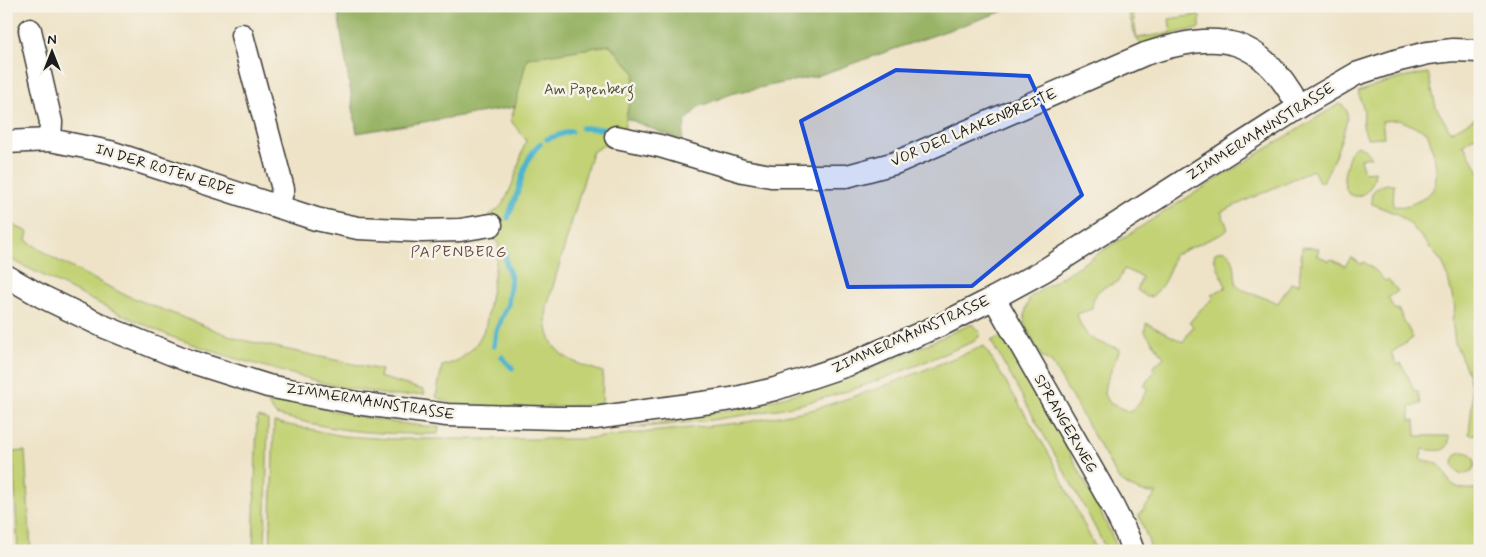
<svg xmlns="http://www.w3.org/2000/svg" width="1486" height="557" font-family="Mynerve,sans-serif">
  <style>
    .green { fill: #c2d274; stroke: #6f7748 }
    .forest { fill: #99b466; stroke: #5a6841 }
    .lines { fill: none; stroke-linecap: round; stroke-linejoin: round }
    .stream { stroke: #4eb5cc; stroke-width: 5.5 }
    .minor-casing { stroke: #3c3a36; stroke-width: 25 }
    .minor { stroke: #fff; stroke-width: 22 }
    .marked { fill: #1d4ed8; fill-opacity: 0.2; stroke: #1d4ed8; stroke-width: 4; stroke-linejoin: round }
    .labels { text-anchor: middle; dominant-baseline: central; stroke-width: 5; stroke-linejoin: round; paint-order: stroke }
    .park-label { font-size: 15px; fill: #4e5336; stroke: #f7f3e8 }
    .street-label { font-size: 15px; fill: #1c1c1c; stroke: #f7f3e8 }
    .neighbourhood-label { font-size: 16px; letter-spacing: 1px; fill: #674d43; stroke: #f7f3e8 }
  </style>
  <rect width="100%" height="100%" fill="#f7f3e8"/>
  <filter id="ink" filterUnits="userSpaceOnUse"><feTurbulence type="fractalNoise" baseFrequency=".02" numOctaves="2"/><feDisplacementMap in="SourceGraphic" scale="10" xChannelSelector="R" yChannelSelector="G"/><feConvolveMatrix kernelMatrix="1 2 1 2 8 2 1 2 1" color-interpolation-filters="sRGB"/></filter>
  <filter id="wash" filterUnits="userSpaceOnUse"><feTurbulence type="fractalNoise" baseFrequency=".0096" numOctaves="4" result="noise"/><feDisplacementMap in="SourceGraphic" scale="20" xChannelSelector="R" yChannelSelector="G"/><feGaussianBlur stdDeviation="1.12" result="paint"/><feColorMatrix in="noise" values="0 0 0 0 0 0 0 0 0 0 0 0 0 0 0 0 0 1.4 0 .05"/><feComposite in="paint" operator="in"/></filter>
  <g filter="url(#wash)">
    <rect width="100%" height="100%" fill="#eee3c7"/>
    <g class="green">
      <path d="M1127 6H1136L1132 9 1137 38 1171 33 1169 19 1197 15 1200 17V27L1198 29 1180 32 1141 44 1136 39Z"/>
      <path d="M610 45 635 73 623 135 618 148 604 145 592 152 547 307C542 351 566 361 603 372L602 404 561 407H461L436 397 442 366C464 361 479 346 486 324L499 245 495 239 489 234V215C492 213 497 211 499 208 512 195 520 158 526 140L511 121 527 58Z"/>
      <path d="M1428 73 1436 107 1451 132 1480 115V133L1463 144 1480 173V432L1472 435 1469 434 1472 404 1471 387 1468 373 1455 343 1452 320 1455 308 1447 274 1442 262 1411 225 1397 214 1372 204C1368 189 1381 183 1394 184L1393 206C1397 206 1401 207 1405 206 1414 204 1431 196 1434 187 1440 173 1432 145 1427 132L1400 120 1382 121 1384 137 1367 138 1363 126 1364 111 1358 92C1381 83 1403 77 1428 73Z"/>
      <path d="M1339 104C1343 106 1346 107 1347 112 1350 123 1329 171 1323 182H1319L1313 170 1221 212 1228 228 1224 233 1174 255C1169 272 1165 286 1151 297L1144 295 1137 290 1142 277 1124 269 1118 282C1102 288 1093 289 1092 309L1077 314C1085 341 1095 341 1120 349L1105 385 1104 395 1111 404 1130 412 1139 404 1148 388 1144 385 1155 371 1152 368 1164 357 1145 332 1146 323 1183 342 1193 326 1189 323 1201 309 1214 298 1211 295 1226 287 1214 258 1215 253C1235 242 1235 272 1236 285L1241 289 1278 303 1291 283 1299 284 1302 247 1319 248 1317 255 1329 261 1331 259 1345 266 1351 257 1361 264 1364 262 1376 271 1385 281 1388 280 1398 291 1388 298 1395 310 1398 309 1413 338 1391 353 1397 365 1401 363 1409 378 1414 391 1417 390 1421 404 1410 406V420H1415L1416 436H1449C1451 454 1435 451 1423 449L1420 459C1427 461 1434 461 1439 465 1444 469 1445 473 1448 479 1453 489 1469 491 1480 488V537L1474 538 1475 551H1152L1139 515 1157 493C1142 494 1129 488 1118 478L1052 363 1042 357 1024 324 1026 308 1030 297 1164 212Z"/>
      <path d="M1358 145 1363 148 1371 157 1360 159 1364 172 1375 171C1374 197 1345 208 1344 179 1344 173 1346 166 1348 160 1350 153 1351 147 1358 145Z"/>
      <path d="M6 222 28 232 26 240 55 259 123 294 238 339 381 370 379 377 424 390 425 394 393 396 336 386 233 358 172 337 116 312 6 257Z"/>
      <path d="M972 324 980 333 979 337 973 342C926 361 880 382 831 396 766 415 696 423 629 428 719 415 808 395 893 360 919 349 945 335 972 324Z"/>
      <path d="M1003 335C1043 406 1085 476 1119 551H1107L1087 512 991 341Z"/>
      <path d="M984 346 1048 452 1097 551H270L274 422 343 436 390 439H582L747 422 815 409 882 387Z"/>
      <path d="M270 396C326 409 382 424 439 427L438 434C408 434 378 434 348 430 324 427 300 421 276 415L268 404Z"/>
      <path d="M259 417 268 420 265 551H253L257 419Z"/>
      <path d="M25 451 31 551H18L13 452Z"/>
      <circle cx="1464" cy="463" r="11"/>
    </g>
    <path class="forest" d="M337 6H1018L817 76 734 93 698 107 685 122 682 141 626 118 635 73 610 45 527 58 515 107 357 133Z"/>
    <g class="lines">
      <g class="stream">
        <path d="M582 128 606 129"/>
        <path d="M547 139 571 131"/>
        <path d="M508 218C511 208 515 200 518 191 523 173 526 157 540 144"/>
        <path d="M494 346 496 331 508 304 511 278 506 263 505 248"/>
        <path d="M502 357 512 368"/>
      </g>
    </g>
  </g>
  <g filter="url(#ink)">
    <g class="lines">
      <defs>
        <g id="minor">
          <path d="M30 30 51 122 50 140"/>
          <path d="M242 35 283 189 278 206"/>
          <path d="M616 137 660 146 743 171 771 176H847L895 163 1145 54C1221 29 1259 35 1299 107"/>
          <path d="M6 142 50 140 110 152 316 219 358 228 422 231 460 230 491 225"/>
          <path d="M6 276 41 296 105 327 189 361 268 386 356 403 447 415 557 418H595L732 399 775 389 850 364 945 323 994 298 1045 270 1299 107 1356 74 1399 60 1428 53 1453 50 1480 51"/>
          <path d="M994 298 1111 503 1127 535 1133 551"/>
        </g>
      </defs>
      <use href="#minor" class="minor-casing"/>
      <use href="#minor" class="minor"/>
    </g>
  </g>
  <path class="marked" d="M896 70 1029 76 1082 195 972 286 848 287 801 121Z"/>
  <g class="labels">
    <g class="park-label">
      <text x="589" y="90">Am Papenberg</text>
    </g>
    <g class="street-label">
      <text transform="translate(974 128) rotate(-23)">VOR DER LAAKENBREITE</text>
      <text transform="translate(1261 132) rotate(-32)">ZIMMERMANNSTRASSE</text>
      <text transform="translate(165 170) rotate(17)">IN DER ROTEN ERDE</text>
      <text transform="translate(911 335) rotate(-24)">ZIMMERMANNSTRASSE</text>
      <text transform="translate(370 402) rotate(9)">ZIMMERMANNSTRASSE</text>
      <text transform="translate(1065 424) rotate(60)">SPRANGERWEG</text>
    </g>
    <g class="neighbourhood-label">
      <text x="459" y="252">PAPENBERG</text>
    </g>
  </g>
  <rect width="1486" height="557" fill="none" stroke="#f7f3e8" stroke-width="25"/>
  <g transform="translate(52 52)" stroke="#f7f3e8" stroke-width="4" paint-order="stroke">
  <path d="M0-4L9 19L0 12L-9 19Z" fill="#1c1c1c"/>
  <text y="-8" font-size="14" font-weight="bold" text-anchor="middle" fill="#1c1c1c">N</text>
  </g>
</svg>
